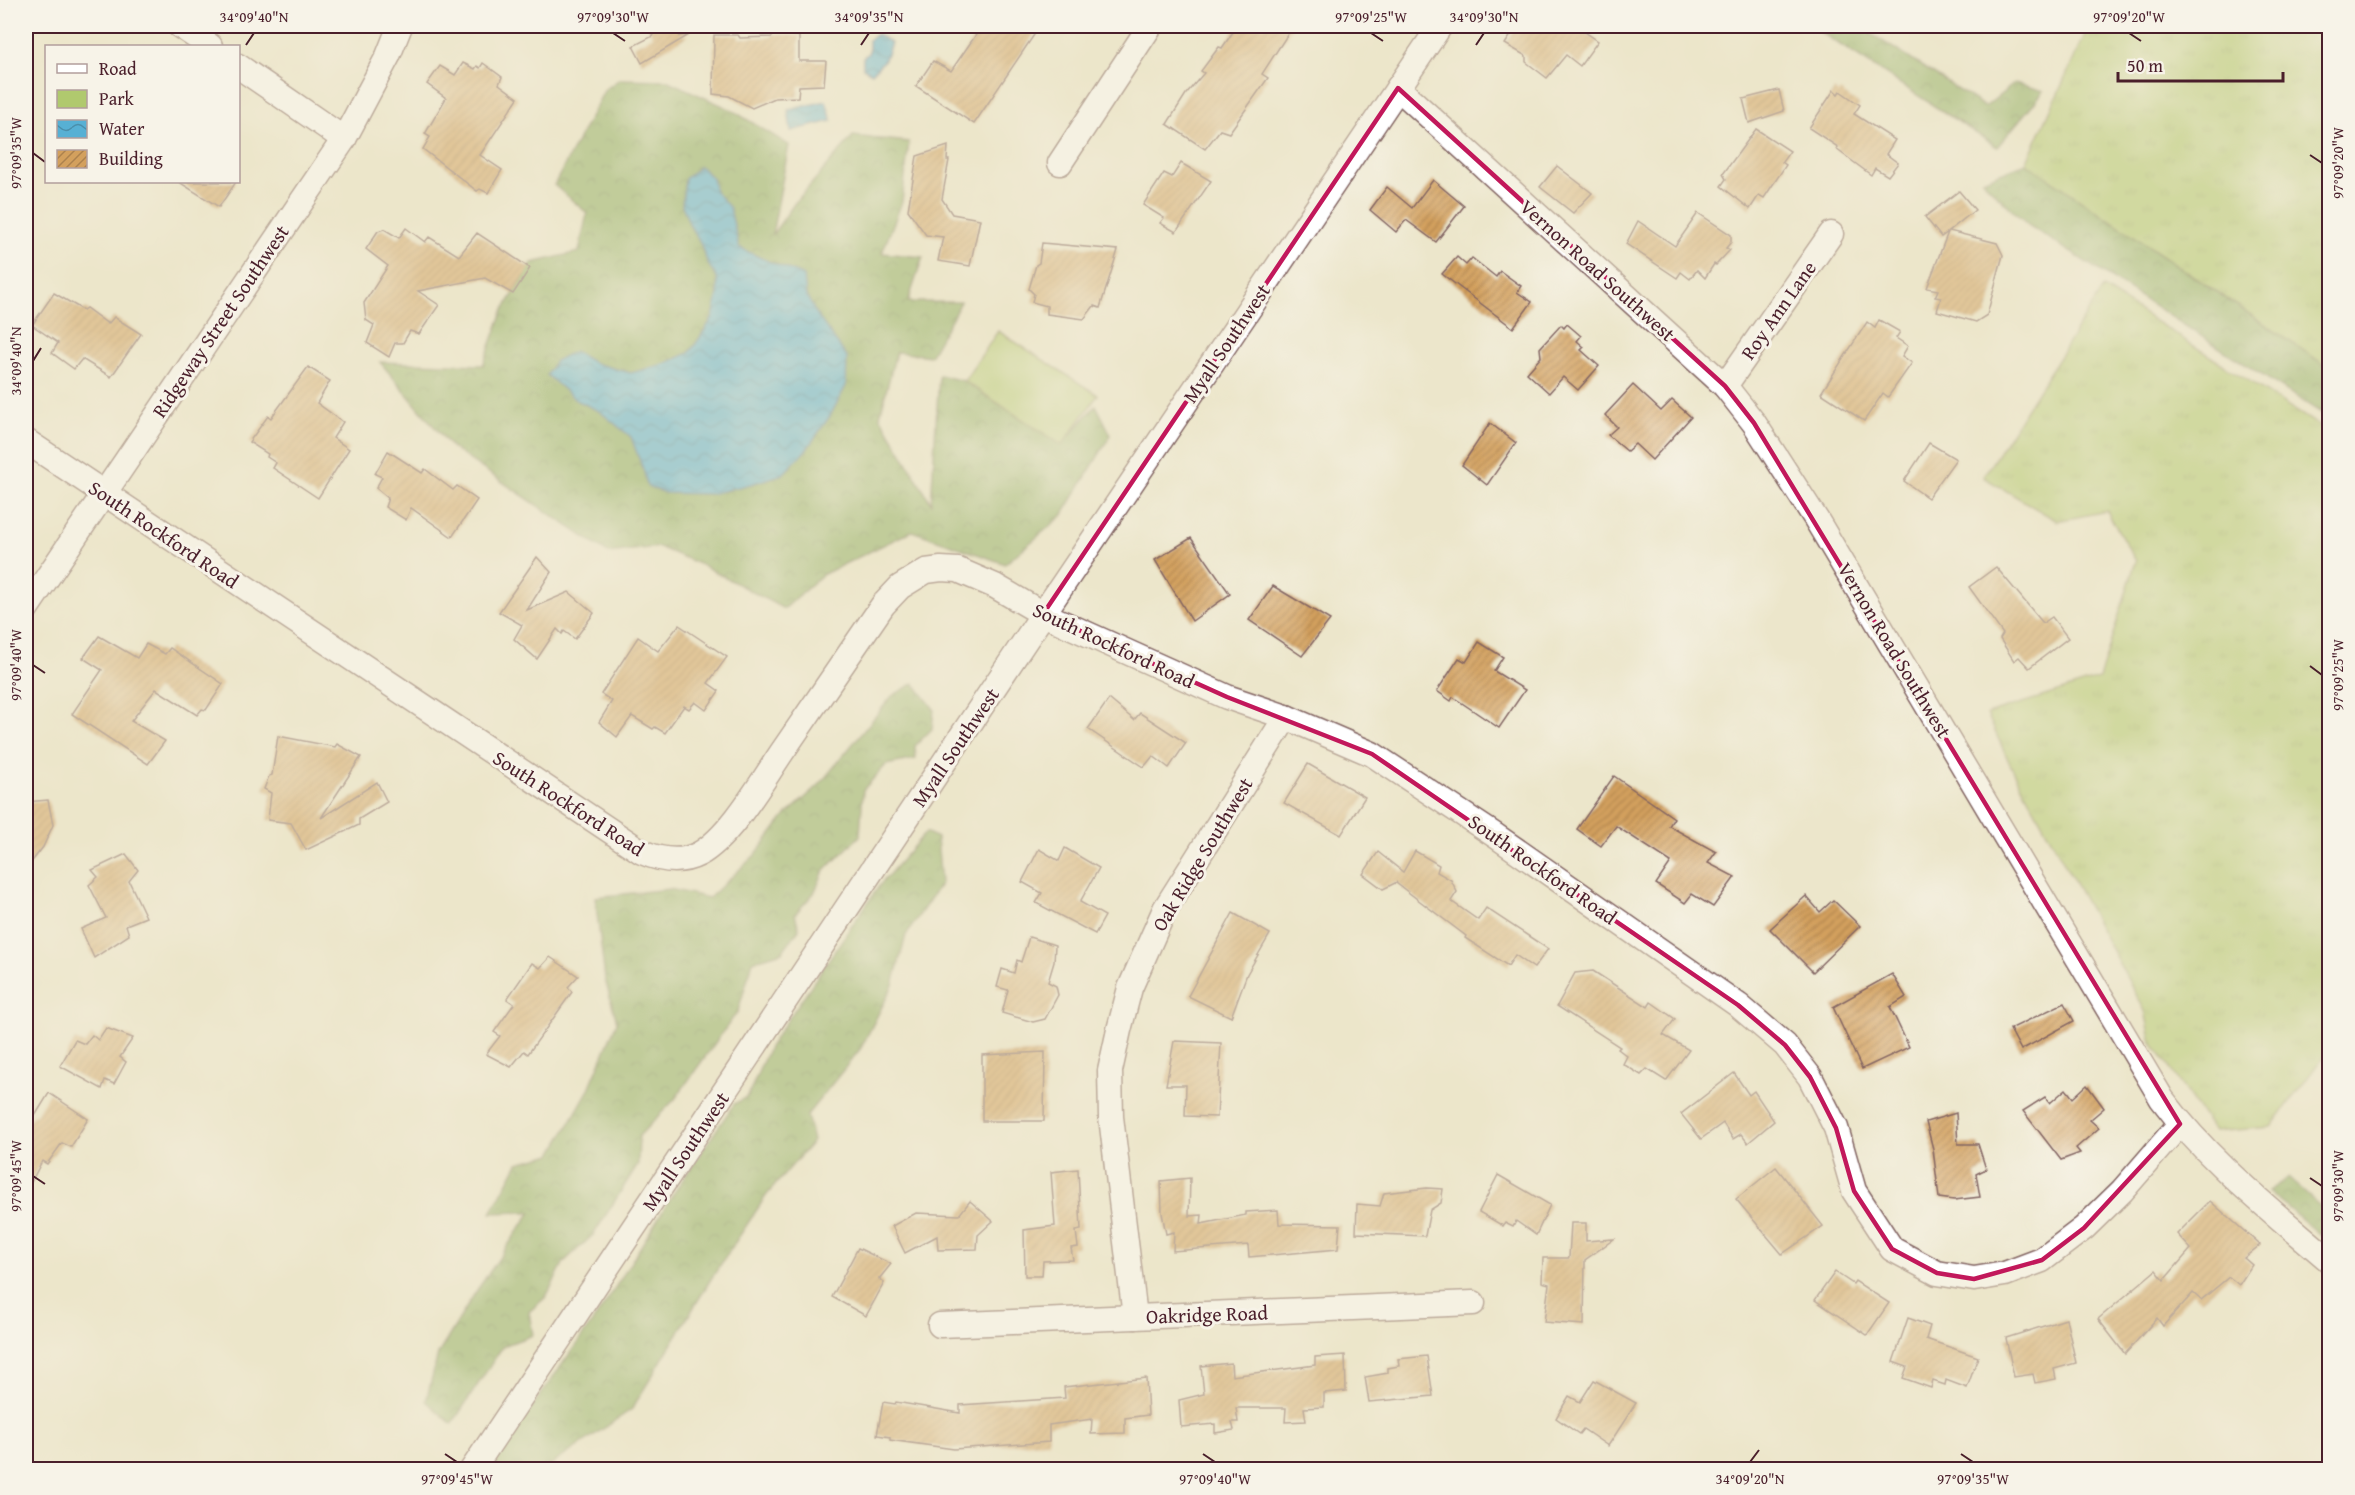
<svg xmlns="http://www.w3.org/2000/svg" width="2355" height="1495" font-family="'Gentium Book Plus',serif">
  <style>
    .grass { fill: url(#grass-tufts); stroke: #7d744c; stroke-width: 1.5 }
    .forest { fill: url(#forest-crowns); stroke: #6b6646; stroke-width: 1.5 }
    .park { fill: #b0c96e; stroke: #7d744c; stroke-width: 1.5 }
    .water { fill: url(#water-waves); stroke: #506880; stroke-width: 1.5 }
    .building { fill: url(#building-hatch) }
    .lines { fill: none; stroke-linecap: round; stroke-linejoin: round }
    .minor-casing { stroke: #836563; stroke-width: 27 }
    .minor { stroke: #fff; stroke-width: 24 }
    .marked { fill: none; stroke: #c2185b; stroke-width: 4.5; stroke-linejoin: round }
    .ticks { fill: none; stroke: #4a1f2b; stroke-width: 2 }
    .labels { text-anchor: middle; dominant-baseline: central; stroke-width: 6; stroke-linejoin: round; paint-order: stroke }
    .street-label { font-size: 20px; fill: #4a1f2b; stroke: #f7f3e8 }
    .neatline { fill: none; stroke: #4a1f2b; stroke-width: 2 }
    .ticks-label { font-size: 15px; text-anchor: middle; fill: #4a1f2b }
  </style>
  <defs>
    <pattern id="grass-tufts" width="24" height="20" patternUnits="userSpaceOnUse" patternTransform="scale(1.5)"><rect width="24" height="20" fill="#b0c96e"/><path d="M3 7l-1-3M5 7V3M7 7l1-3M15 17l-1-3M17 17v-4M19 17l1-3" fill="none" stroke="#99ac5f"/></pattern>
    <pattern id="forest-crowns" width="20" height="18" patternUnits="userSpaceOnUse" patternTransform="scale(1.5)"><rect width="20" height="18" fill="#8cad61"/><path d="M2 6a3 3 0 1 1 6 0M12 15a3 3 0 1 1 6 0" fill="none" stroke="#748c50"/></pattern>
    <pattern id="water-waves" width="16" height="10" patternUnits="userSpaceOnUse" patternTransform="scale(1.5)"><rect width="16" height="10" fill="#57b0d4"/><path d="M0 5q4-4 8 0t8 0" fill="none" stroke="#4a8fac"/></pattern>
    <pattern id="building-hatch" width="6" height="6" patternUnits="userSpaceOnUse" patternTransform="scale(1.5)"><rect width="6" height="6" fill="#d3a05d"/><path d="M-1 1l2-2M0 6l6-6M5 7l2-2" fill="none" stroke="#ad824d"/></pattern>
  </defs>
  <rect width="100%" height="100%" fill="#f7f3e8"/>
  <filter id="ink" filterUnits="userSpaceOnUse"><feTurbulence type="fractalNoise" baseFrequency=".0167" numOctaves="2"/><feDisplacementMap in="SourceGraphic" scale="12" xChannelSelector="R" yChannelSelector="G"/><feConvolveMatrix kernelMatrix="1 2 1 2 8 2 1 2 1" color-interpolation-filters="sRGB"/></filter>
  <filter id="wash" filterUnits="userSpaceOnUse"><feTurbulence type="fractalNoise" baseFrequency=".008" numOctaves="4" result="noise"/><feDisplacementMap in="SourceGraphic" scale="24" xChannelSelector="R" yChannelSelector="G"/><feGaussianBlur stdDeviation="1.35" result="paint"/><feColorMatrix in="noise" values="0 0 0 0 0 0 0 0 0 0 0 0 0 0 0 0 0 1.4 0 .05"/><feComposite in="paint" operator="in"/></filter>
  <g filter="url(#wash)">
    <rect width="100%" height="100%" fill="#ece6cb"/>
    <g class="grass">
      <path d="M2089 26H2314L2329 36V368L2026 163Z"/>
      <path d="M2103 288 2329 432V1049L2271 1127 2214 1132 2152 1043 2145 1011 2011 766 1987 714 2099 679 2136 561 2107 511 2057 521 1983 477Z"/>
    </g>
    <g class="forest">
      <path d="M1811 26H1859L1985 107 2015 83 2044 91 1997 147Z"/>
      <path d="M620 79 666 80 730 109 789 145 772 235 794 204 853 136 909 142 902 202 882 253 923 257 908 302H961L930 356 896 352 880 416 931 503 939 375 964 381 1061 445 1096 405 1111 435 1062 516 1005 564 912 531 822 575 784 609 706 567 659 547 608 553 452 448 380 362 483 365 503 311 532 263 579 252 587 213 554 185 605 89Z"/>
      <path d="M2026 163 2329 368V418L2028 225 1982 180Z"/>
      <path d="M914 683 934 709 932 729 915 746 916 759 886 765 863 790 860 836 824 871 814 893 795 914 799 929 782 952 753 961 738 1011 675 1099 639 1136 638 1164 594 1234 564 1262 546 1297 529 1312 533 1335 503 1346 452 1424 426 1401 438 1354 475 1293 531 1212 491 1213 518 1163 552 1154 588 1091 617 1022 605 979 595 897 670 889 709 898 755 855 786 815 819 785 892 696Z"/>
      <path d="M926 832 937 838 941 883 906 935 893 985 861 1048 807 1115 813 1141 766 1196 711 1279 632 1409 545 1469H488L605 1304 675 1191 734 1104 748 1096 769 1047 879 886Z"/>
      <path d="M2288 1178 2329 1214V1242L2268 1191Z"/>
    </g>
    <path class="park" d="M998 331 1098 395 1062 445 964 381Z"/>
    <g class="water">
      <path d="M877 34 891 43 885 59 872 73 863 68V58L869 52V40Z"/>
      <path d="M826 101 832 121 791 131 788 110Z"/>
      <path d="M700 166 712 178 715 191 730 208 739 247C760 259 782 266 804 276L806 295 817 315 847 357 846 386 830 416 807 449 783 474 751 484 710 494 665 493 647 486 644 472 631 437 599 411 576 400 547 375 555 361 574 351 594 363 631 373 664 364 689 353 699 339 713 317 718 295 717 278 708 264 699 240 690 226 682 205 685 179Z"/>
    </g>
    <g id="blocks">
      <g class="building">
        <path d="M647 26H696L679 36 689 35 642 63 633 46 653 36Z"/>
        <path d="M982 26H1040L974 124 916 86 933 61 951 71Z"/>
        <path d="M1237 26H1293L1262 74 1268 78 1229 133 1220 130 1205 149 1167 124 1186 94 1204 73 1201 71 1219 47 1222 48Z"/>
        <path d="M1517 26H1576L1598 41 1580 66 1566 55 1547 78 1526 62V56L1505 44Z"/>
        <path d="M773 34 799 36V61H826L824 85 799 86 798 97 775 98 752 108 729 96 713 94 714 35H738L740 38 772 37Z"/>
        <path d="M463 63 475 69 477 66 480 68 483 63 502 77 499 84 518 98 480 155 502 170 488 193 480 189 477 191 423 149 430 137 425 134 446 98 427 84 440 66 455 75Z"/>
        <path d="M1779 90 1784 111 1749 123 1743 99Z"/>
        <path d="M1834 90 1838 94 1840 91 1860 105 1854 114 1895 140 1886 154 1898 163 1888 176 1875 168 1871 175 1836 149 1838 147 1809 128Z"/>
        <path d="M1756 129 1790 151 1782 162 1786 165 1764 198 1759 195 1750 209 1721 186 1726 179 1723 174Z"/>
        <path d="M948 146 947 160H949L942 199 952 214 980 219 970 266 938 261 943 237 926 235 908 210 917 156Z"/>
        <path d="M1181 163 1211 181 1176 232 1160 223 1164 218 1143 205 1164 173 1172 177Z"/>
        <path d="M1557 166 1592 193 1573 213 1540 187Z"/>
        <path d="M1433 180 1464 206 1436 242 1406 220 1396 232 1370 210 1387 187 1412 208Z"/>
        <path d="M179 182H236L219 207Z"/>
        <path d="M1959 191 1975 210 1949 231 1997 243 2003 255 1987 315 1976 322 1937 311 1941 298 1935 297 1938 290 1927 288 1948 232 1941 237 1925 217Z"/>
        <path d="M1698 213 1731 235V242L1726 248 1730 250 1716 265 1714 264 1705 278 1697 270 1690 279 1681 272 1677 278 1626 244 1638 221 1675 246Z"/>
        <path d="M406 228 425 242 429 237 459 256 477 233 530 268 513 294 485 278 418 291 439 305 419 334 410 331 403 343H395L389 357 367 343 374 325 366 320 364 303 388 266 366 249 378 231 384 229 399 238Z"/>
        <path d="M1042 243 1118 250 1100 308 1094 306 1084 319 1047 314V306L1032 302 1034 294 1029 289 1036 265 1039 263Z"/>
        <path d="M1457 257 1466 265 1472 258 1496 277 1500 271 1521 286 1517 292 1532 302 1513 328 1442 274Z"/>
        <path d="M54 293 83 310 86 308 108 324 114 317 141 334 111 377 82 359 74 369 52 353 58 343 32 325Z"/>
        <path d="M1879 320 1900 332 1896 338 1908 346 1902 356 1912 363 1888 397 1883 393 1864 421 1821 393 1867 322 1875 328Z"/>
        <path d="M1567 324 1581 336 1577 341 1584 347 1581 350 1599 366 1578 390 1563 377 1549 393 1527 373 1541 357 1540 348 1561 325 1564 328Z"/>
        <path d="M308 367 330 381 317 403 343 422 333 438 349 449 318 498 273 468 276 463 267 457 268 454 249 442 268 416 271 418Z"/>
        <path d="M1633 385 1661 411 1672 400 1691 417 1652 460 1635 444 1627 451 1608 435 1617 427 1605 415Z"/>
        <path d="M1490 423 1516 443 1487 485 1462 465Z"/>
        <path d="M1929 443 1956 459 1928 498 1904 481Z"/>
        <path d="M388 451 422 473 425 469 453 490 457 486 477 500 452 537 411 508 406 520 385 507 388 498 376 488 382 477 375 474Z"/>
        <path d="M1191 538 1230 594 1192 621 1155 560Z"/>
        <path d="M537 557 551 572 527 610 569 592 594 613 575 639 564 631 562 634 557 629 537 659 514 639 522 625 499 612Z"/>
        <path d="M1996 567 2043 623 2052 617 2068 638 2029 668 2019 657 2014 661 2000 639 2003 634 1969 587Z"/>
        <path d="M1273 586 1330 620 1302 656 1249 620Z"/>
        <path d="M679 625 727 657 708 683 719 691 706 710 695 702 689 709 684 706 665 733 655 727 653 729 632 716 617 737 599 722 612 701 601 694 638 637 658 651Z"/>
        <path d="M99 636 137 658 146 644 165 654 170 648 223 684 206 710 202 709 197 715 156 689 131 721 165 741 148 764 72 714 102 670 83 658Z"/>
        <path d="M1479 642 1503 657 1494 671 1525 690 1499 728 1453 697 1451 701 1437 691 1459 658 1466 662Z"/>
        <path d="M1109 699 1134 720 1140 713 1186 743 1169 768 1153 756 1144 767 1088 729Z"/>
        <path d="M278 736 335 747 337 744 361 757 321 818 377 782 387 802 359 819V825L306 850 291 823 268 820 271 793 264 789 269 776 272 775Z"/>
        <path d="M1308 764 1365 797 1341 835 1284 803Z"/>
        <path d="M1614 776 1674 818 1669 826 1716 852 1708 863 1735 877 1713 907 1692 894 1685 903 1656 884 1671 862 1616 826 1601 846 1577 829Z"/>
        <path d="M48 800 53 825 43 847 26 869V802Z"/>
        <path d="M1065 848 1099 868 1080 902 1105 916 1095 934 1036 903 1042 893 1022 882 1039 849 1059 861Z"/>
        <path d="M1415 851 1439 865 1437 872 1451 880 1457 892 1451 901 1478 920 1486 908 1548 949 1534 968 1515 955 1508 966 1465 938 1466 936 1396 883 1397 882 1383 889 1363 874 1378 852 1403 872Z"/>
        <path d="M126 854 138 870 129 881 146 917 126 925 129 935 94 958 81 929 106 918 89 885 98 877 92 870Z"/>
        <path d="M1806 896 1820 912 1833 900 1860 926 1813 972 1770 929Z"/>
        <path d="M1233 913 1270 934 1247 974 1231 1017 1188 996Z"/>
        <path d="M1029 937 1055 945 1054 962 1048 982 1056 986 1058 995 1045 1019 1033 1022 1002 1013 1008 990 997 987 1002 969 1014 973 1017 960 1021 962Z"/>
        <path d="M550 957 578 976 568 987 572 992 528 1054 524 1051 511 1067 486 1054 500 1036 494 1032 514 1004 507 999 532 963 540 968Z"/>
        <path d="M1593 971 1648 1007 1651 1002 1675 1019 1663 1035 1689 1050 1666 1081 1647 1069 1641 1075 1623 1064 1627 1056 1618 1049 1620 1047 1557 1006 1575 973Z"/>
        <path d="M1892 974 1906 997 1890 1007 1909 1047 1862 1069 1833 1007Z"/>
        <path d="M2064 1003 2074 1021 2021 1050 2010 1029Z"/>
        <path d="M106 1028 133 1038 120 1057 126 1062 114 1084 105 1080 102 1089 60 1066 75 1040 85 1044 92 1035 98 1040Z"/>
        <path d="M1174 1041 1221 1043 1217 1117 1185 1116 1186 1085H1166Z"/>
        <path d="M1045 1052 1044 1121H982V1055Z"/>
        <path d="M1734 1073 1749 1095 1754 1091 1774 1121 1748 1143 1741 1134 1733 1139 1723 1123 1701 1139 1681 1114Z"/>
        <path d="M2087 1085 2104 1108 2090 1120 2099 1128 2076 1148 2080 1153 2061 1160 2023 1111 2045 1097 2050 1103 2066 1089 2073 1098Z"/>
        <path d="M49 1093 88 1119 71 1147 62 1143 47 1164 42 1161 26 1192V1125L33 1115 35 1116Z"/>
        <path d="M1956 1113 1958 1144H1978L1986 1169 1976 1174 1980 1197 1954 1200 1939 1198 1933 1149 1926 1122Z"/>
        <path d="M1776 1167 1823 1226 1782 1254 1736 1199Z"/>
        <path d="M1078 1169 1081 1230 1076 1231 1078 1247 1071 1248 1073 1260 1043 1261 1042 1276H1025L1024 1230 1055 1226 1051 1172Z"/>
        <path d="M1498 1175 1550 1205 1536 1235 1516 1221 1513 1227 1505 1223 1503 1226 1479 1212Z"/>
        <path d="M1190 1178 1189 1216 1202 1215 1201 1224 1246 1215V1212L1278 1210 1279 1224 1340 1225 1338 1249 1249 1257 1248 1245 1173 1251 1174 1232 1166 1234 1162 1213 1161 1181Z"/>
        <path d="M1427 1188 1443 1189 1441 1203 1430 1210 1425 1236 1356 1233 1357 1204 1380 1206 1384 1193Z"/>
        <path d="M970 1201 993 1221 978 1235 977 1249 938 1250 937 1236 905 1253 892 1226 916 1213 959 1215Z"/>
        <path d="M2210 1201 2260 1245 2244 1258 2252 1265 2239 1285 2229 1277 2201 1300 2193 1293 2163 1326 2157 1318 2125 1354 2098 1319 2156 1270 2164 1280 2191 1249 2177 1234Z"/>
        <path d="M1571 1223H1586V1241L1614 1239 1585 1260 1584 1325 1544 1322 1549 1284 1542 1282 1543 1258H1569Z"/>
        <path d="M858 1248 891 1264 879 1279 884 1283 866 1316 832 1297Z"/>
        <path d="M1835 1272 1853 1284 1855 1281 1889 1303 1867 1335 1815 1300Z"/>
        <path d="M1908 1318 1930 1326 1926 1339 1978 1357 1967 1388 1946 1380 1945 1385 1933 1381 1931 1388 1903 1378 1907 1367 1893 1362Z"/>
        <path d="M2066 1319 2076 1363 2054 1369 2056 1379 2035 1383 2033 1374 2014 1377 2006 1338Z"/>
        <path d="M1345 1355 1346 1391 1324 1393V1407L1304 1408 1306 1421 1285 1422 1286 1408H1236L1238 1422H1232L1234 1430 1215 1433V1424L1181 1427 1179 1400 1204 1394 1201 1366 1231 1363 1232 1376 1315 1365V1357Z"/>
        <path d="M1427 1356 1433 1396 1369 1402 1365 1377 1388 1373V1368L1399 1366 1398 1359Z"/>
        <path d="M1146 1378 1148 1415 1125 1418V1433L1091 1434 1092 1419 1049 1425V1442L954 1449 890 1440V1437L877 1435 883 1402 895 1404 896 1402 960 1413V1405L1065 1398 1064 1387Z"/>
        <path d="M1594 1380 1636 1403 1608 1446 1583 1429 1579 1434 1556 1418 1569 1396 1580 1402Z"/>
      </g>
    </g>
  </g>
  <g filter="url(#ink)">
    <use href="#blocks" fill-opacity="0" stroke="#836563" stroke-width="1.5"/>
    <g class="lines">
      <defs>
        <g id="minor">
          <path d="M180 26 210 46"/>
          <path d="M238 66 344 139"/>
          <path d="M1398 88 1725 386 1754 423 1816 519 2162 1099C2209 1162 2271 1210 2330 1261"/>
          <path d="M1060 163 1150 26"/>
          <path d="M1725 386 1831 234"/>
          <path d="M26 441 642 852C660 860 680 864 699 854 730 837 761 783 782 752 816 703 849 654 883 605L900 587 926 571 941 569 958 570 995 586 1043 614 1227 697 1286 717 1372 754 1496 836 1738 1005 1785 1045 1810 1077 1836 1128 1854 1191 1892 1249 1937 1273 1974 1279 2005 1274 2042 1260 2084 1228 2122 1191 2180 1124"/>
          <path d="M26 609 344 139 388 56 400 26"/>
          <path d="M1135 1317 1111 1117 1110 1071 1119 1030 1130 988 1165 909 1286 717"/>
          <path d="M940 1325 1473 1303"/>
          <path d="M472 1470 1043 614 1440 26"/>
        </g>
      </defs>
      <use href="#minor" class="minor-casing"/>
      <use href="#minor" class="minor"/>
    </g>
  </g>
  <path d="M0 0H2355V1495H0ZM1398 88 1725 386 1754 423 2180 1124 2084 1228 2042 1260 1974 1279 1937 1273 1892 1249 1854 1191 1836 1128 1810 1077 1785 1045 1738 1005 1372 754 1227 697 1043 614Z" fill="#ece6cb" fill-opacity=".55" fill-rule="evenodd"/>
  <path class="marked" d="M1398 88 1725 386 1754 423 2180 1124 2084 1228 2042 1260 1974 1279 1937 1273 1892 1249 1854 1191 1836 1128 1810 1077 1785 1045 1738 1005 1372 754 1227 697 1043 614Z"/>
  <path class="ticks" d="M613 33 625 41M1371 33 1383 41M2129 33 2141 41M246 45 254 33M861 45 869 33M1476 45 1484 33M33 153 45 162M2310 155 2322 163M33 361 41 348M33 665 45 673M2310 666 2322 675M33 1176 45 1184M2310 1178 2322 1186M445 1454 457 1462M1203 1454 1215 1462M1961 1454 1973 1462M1750 1462 1759 1450"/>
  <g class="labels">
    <g class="street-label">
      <text transform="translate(1598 270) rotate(42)">Vernon Road Southwest</text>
      <text transform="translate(1778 310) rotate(-55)">Roy Ann Lane</text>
      <text transform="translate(220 321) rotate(-56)">Ridgeway Street Southwest</text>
      <text transform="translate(1226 343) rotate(-56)">Myall Southwest</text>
      <text transform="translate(164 534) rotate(34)">South Rockford Road</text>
      <text transform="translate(1114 645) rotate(25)">South Rockford Road</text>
      <text transform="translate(1895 650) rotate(59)">Vernon Road Southwest</text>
      <text transform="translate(955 747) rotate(-56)">Myall Southwest</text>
      <text transform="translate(569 803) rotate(33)">South Rockford Road</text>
      <text transform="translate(1202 854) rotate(-59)">Oak Ridge Southwest</text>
      <text transform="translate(1543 869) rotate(35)">South Rockford Road</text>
      <text transform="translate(685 1151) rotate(-56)">Myall Southwest</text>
      <text transform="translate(1207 1314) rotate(-2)">Oakridge Road</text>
    </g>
  </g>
  <rect width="2355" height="1495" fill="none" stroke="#f7f3e8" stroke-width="66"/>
  <rect x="45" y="45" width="195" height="138" fill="#f7f3e8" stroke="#b29e9c" stroke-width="1.5"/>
  <rect x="57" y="64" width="30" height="9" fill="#ffffff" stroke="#b29e9c" stroke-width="1.5"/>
  <text x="99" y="75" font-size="18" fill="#4a1f2b">Road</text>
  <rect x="57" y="90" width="30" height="18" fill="#b0c96e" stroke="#b29e9c" stroke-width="1.5"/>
  <text x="99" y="105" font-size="18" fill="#4a1f2b">Park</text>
  <rect x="57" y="120" width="30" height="18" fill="url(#water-waves)" stroke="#b29e9c" stroke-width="1.5"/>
  <text x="99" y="135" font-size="18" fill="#4a1f2b">Water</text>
  <rect x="57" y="150" width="30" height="18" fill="url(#building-hatch)" stroke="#b29e9c" stroke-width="1.5"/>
  <text x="99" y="165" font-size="18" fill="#4a1f2b">Building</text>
  <path d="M2118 72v9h165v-9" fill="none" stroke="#4a1f2b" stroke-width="3"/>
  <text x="2127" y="72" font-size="18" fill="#4a1f2b" stroke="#f7f3e8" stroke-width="4.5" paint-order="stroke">50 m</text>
  <rect x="33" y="33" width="2289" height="1429" class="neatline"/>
  <g class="ticks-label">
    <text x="254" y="22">34°09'40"N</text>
    <text x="613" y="22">97°09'30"W</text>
    <text x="869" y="22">34°09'35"N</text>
    <text x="1371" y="22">97°09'25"W</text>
    <text x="1484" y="22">34°09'30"N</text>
    <text x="2129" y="22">97°09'20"W</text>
    <text transform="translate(16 153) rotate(-90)" y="5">97°09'35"W</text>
    <text transform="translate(2338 163) rotate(-90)" y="5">97°09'20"W</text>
    <text transform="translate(16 361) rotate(-90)" y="5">34°09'40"N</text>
    <text transform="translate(16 665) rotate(-90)" y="5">97°09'40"W</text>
    <text transform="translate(2338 675) rotate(-90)" y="5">97°09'25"W</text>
    <text transform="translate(16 1176) rotate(-90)" y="5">97°09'45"W</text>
    <text transform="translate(2338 1186) rotate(-90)" y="5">97°09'30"W</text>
    <text x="457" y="1484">97°09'45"W</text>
    <text x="1215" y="1484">97°09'40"W</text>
    <text x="1750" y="1484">34°09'20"N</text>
    <text x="1973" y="1484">97°09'35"W</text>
  </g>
</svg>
